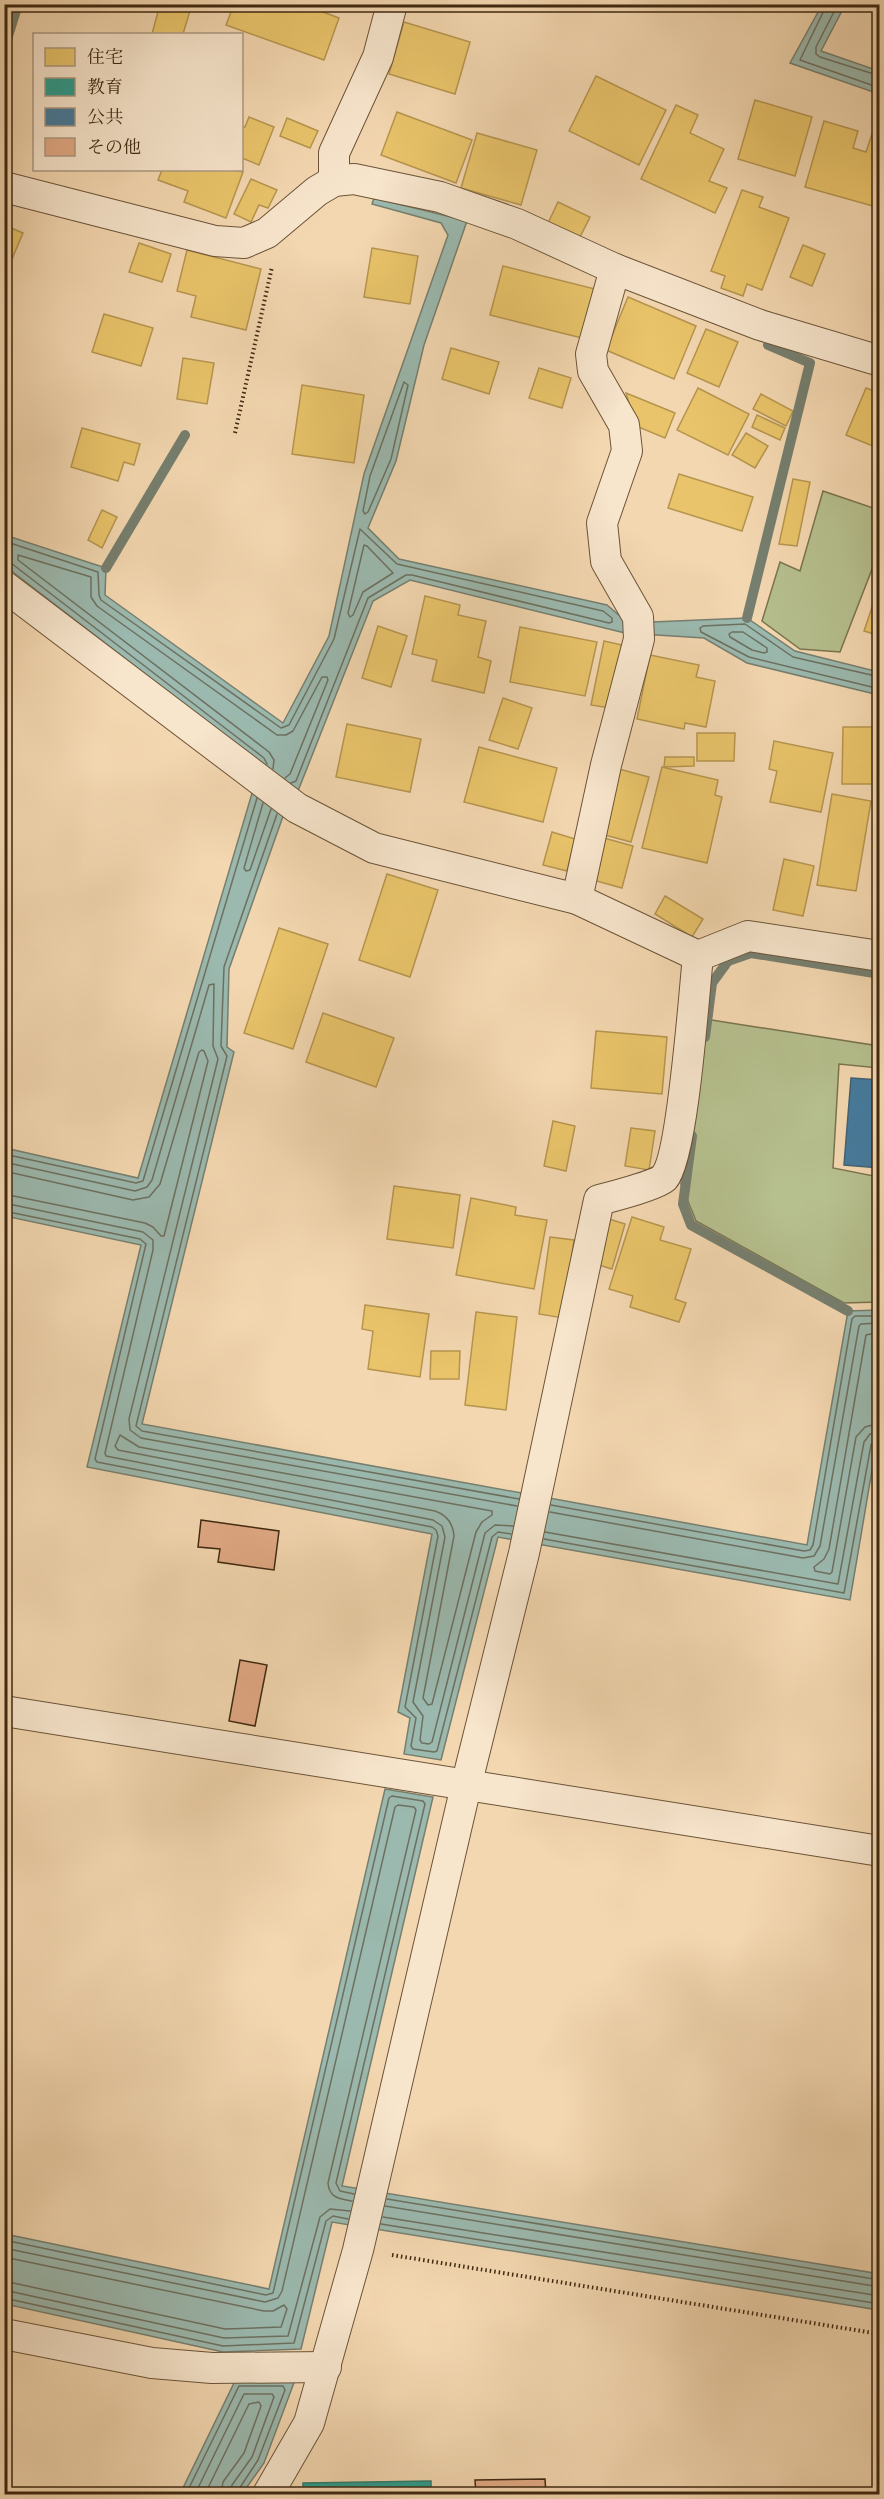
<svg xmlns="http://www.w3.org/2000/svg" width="884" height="2499" font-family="'Libre Caslon Text','Noto Serif JP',serif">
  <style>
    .green { fill: #b6bf8e; stroke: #7a744f; stroke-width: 1.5 }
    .water { fill: #9bb9af; stroke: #767f6f; stroke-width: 1.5 }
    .homes { fill: #e9c46a; stroke: #b6954f; stroke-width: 1.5 }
    .schools { fill: #2a9d8f; stroke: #307a69; stroke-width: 1.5 }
    .public { fill: #457b9d; stroke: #436273; stroke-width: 1.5 }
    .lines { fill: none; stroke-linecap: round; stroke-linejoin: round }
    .shore { stroke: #6d7060; stroke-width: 1.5 }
    .stream { stroke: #767f6f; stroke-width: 10 }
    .building { fill: #e1a984; stroke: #3f2810; stroke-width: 1.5 }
    .street-casing { stroke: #6c5438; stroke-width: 32 }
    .path { stroke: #3f2810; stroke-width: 4; stroke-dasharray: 1.5 3; stroke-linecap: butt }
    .street { stroke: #f7e5cc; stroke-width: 30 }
  </style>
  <rect width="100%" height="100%" fill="#f3d7b0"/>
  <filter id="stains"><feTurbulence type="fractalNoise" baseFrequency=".00333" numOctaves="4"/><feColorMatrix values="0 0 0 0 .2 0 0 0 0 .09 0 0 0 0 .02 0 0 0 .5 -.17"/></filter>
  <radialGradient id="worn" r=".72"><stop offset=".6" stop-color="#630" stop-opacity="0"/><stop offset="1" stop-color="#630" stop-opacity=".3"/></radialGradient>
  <g class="green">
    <path d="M823 491 879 510V551L840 652 800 649 762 621 780 562 800 571Z"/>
    <path d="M705 1019 879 1046V1068L839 1064 833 1168 879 1177V1302L844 1303 696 1221 681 1184Z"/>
  </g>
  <g class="water">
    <path d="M822 5H845L821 51 879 71V94L790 63Z"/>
    <path d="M374 198 467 221 424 345 396 461 368 528 399 559 607 605 628 623 747 618 795 651 879 672V695L747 663 704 638 625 633 410 580 373 601 298 791 293 788 229 969 227 1047 234 1052 142 1424 807 1545 848 1311 879 1310V1429L850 1600 498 1537 441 1760 404 1754 410 1718 398 1712 432 1534 87 1467 141 1245 5 1216V1148L138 1178 261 763 5 566V535L106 568 105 595 283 723 329 636 364 474 448 235 441 223 372 204Z"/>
    <path d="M385 1789 433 1797 342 2186 880 2274 879 2310 332 2222 301 2349 223 2352 5 2304V2234L269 2289Z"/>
    <path d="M236 2379 295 2380 264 2463 242 2494H180Z"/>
  </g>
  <g class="homes">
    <path d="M160 4H192L183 34H152Z"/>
    <path d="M234 4H302L339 18 324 60 226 25Z"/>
    <path d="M404 22 470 42 455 94 389 74Z"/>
    <path d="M596 76 666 110 639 165 569 131Z"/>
    <path d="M755 100 812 117 795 176 738 159Z"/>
    <path d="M676 105 698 115 690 133 724 149 709 181 727 188 715 213 641 179Z"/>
    <path d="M397 112 472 140 456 183 381 155Z"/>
    <path d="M249 117 274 127 259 165 242 158V126L245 127Z"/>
    <path d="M287 118 318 131 310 148 280 136Z"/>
    <path d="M824 121 858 131 853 148 866 152 872 134 880 137V208L805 187Z"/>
    <path d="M477 133 537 150 521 205 461 188Z"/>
    <path d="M162 170H234L243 172 226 218 184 202 188 191 158 180Z"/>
    <path d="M251 179 277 190 268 208 259 205 251 222 234 214Z"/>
    <path d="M742 190 763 197 759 207 789 218 762 290 747 284 743 296 721 288 725 276 711 271Z"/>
    <path d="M558 202 590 217 580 237 548 223Z"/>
    <path d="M4 225 23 233 4 278Z"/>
    <path d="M139 243 171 254 162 282 129 272Z"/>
    <path d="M803 245 825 254 812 286 790 277Z"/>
    <path d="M372 248 418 256 410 304 364 297Z"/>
    <path d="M187 250 261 269 246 330 191 317 196 296 177 291Z"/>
    <path d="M503 266 595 289 582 338 490 315Z"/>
    <path d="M628 297 696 326 674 379 606 350Z"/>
    <path d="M104 314 153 328 141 366 92 352Z"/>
    <path d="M706 329 738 342 719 387 687 373Z"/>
    <path d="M451 348 499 362 489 394 442 379Z"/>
    <path d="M183 358 214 363 207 404 177 399Z"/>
    <path d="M539 368 571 378 562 408 529 398Z"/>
    <path d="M302 385 364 395 354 463 292 454Z"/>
    <path d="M698 388 749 414 728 455 677 430Z"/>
    <path d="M866 388 880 393V449L846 435Z"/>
    <path d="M626 393 675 413 665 438 636 426Z"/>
    <path d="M761 394 793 411 786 426 753 409Z"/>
    <path d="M757 415 785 428 780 440 752 427Z"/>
    <path d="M82 428 140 444 134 465 124 462 118 481 71 467Z"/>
    <path d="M746 433 768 446 755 468 732 455Z"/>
    <path d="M679 474 753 497 742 531 668 508Z"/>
    <path d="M793 479 810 482 797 546 779 544Z"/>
    <path d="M102 510 117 517 102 548 88 540Z"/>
    <path d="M880 584V636L864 631Z"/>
    <path d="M425 596 460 605 458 615 486 621 478 657 491 661 484 693 432 681 437 660 412 654Z"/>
    <path d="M378 626 407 636 391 687 362 678Z"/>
    <path d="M520 627 597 642 585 696 510 682Z"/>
    <path d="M604 641 622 645 609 708 591 705Z"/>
    <path d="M650 655 699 665 696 677 715 681 706 727 685 723 684 729 637 719Z"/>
    <path d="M503 698 532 708 518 749 489 740Z"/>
    <path d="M347 724 421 739 410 792 336 777Z"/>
    <path d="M843 727H874L873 784H842Z"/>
    <path d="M697 733H735L734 761H697Z"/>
    <path d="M774 741 833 753 821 812 770 802 777 771 769 769Z"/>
    <path d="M479 747 557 768 543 822 464 802Z"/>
    <path d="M665 757H694V766L664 767Z"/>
    <path d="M662 767 718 780 715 795 722 797 707 863 642 848Z"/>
    <path d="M619 769 649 777 631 842 601 834Z"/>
    <path d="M832 794 871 801 856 891 817 885Z"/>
    <path d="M552 832 575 839 567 871 543 865Z"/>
    <path d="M604 838 633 846 622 888 593 880Z"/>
    <path d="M784 859 814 866 803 916 773 910Z"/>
    <path d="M387 874 438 890 410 977 359 960Z"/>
    <path d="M665 896 703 919 692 937 655 914Z"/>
    <path d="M279 928 328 944 293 1049 244 1033Z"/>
    <path d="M323 1013 394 1038 376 1087 306 1062Z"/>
    <path d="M596 1031 667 1037 662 1094 591 1088Z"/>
    <path d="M553 1121 575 1126 566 1171 544 1166Z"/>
    <path d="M631 1128 655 1131 649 1170 625 1166Z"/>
    <path d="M394 1186 460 1195 453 1248 387 1239Z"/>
    <path d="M471 1198 516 1207 515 1215 547 1220 534 1289 456 1275Z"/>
    <path d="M632 1217 664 1227 660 1240 691 1249 675 1299 686 1303 679 1322 630 1307 633 1296 609 1289Z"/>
    <path d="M606 1218 625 1224 612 1269 592 1263Z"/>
    <path d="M550 1237 574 1240 563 1318 539 1314Z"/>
    <path d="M365 1305 429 1314 420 1377 368 1369 373 1331 362 1329Z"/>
    <path d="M476 1312 517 1317 506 1410 465 1405Z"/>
    <path d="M431 1351H460L459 1379H430Z"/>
  </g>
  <path class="schools" d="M431 2481V2494H303V2483Z"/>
  <path class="public" d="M851 1078 880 1080V1168L844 1165Z"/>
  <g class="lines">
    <g class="shore">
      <path d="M827 4 800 60 880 88"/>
      <path d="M838 4 816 47V54L820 57 880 76"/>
      <path d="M404 382 408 385 391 459 368 512 365 514 363 511 370 476Z"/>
      <path d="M4 541 98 572 99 595 101 600 281 728 289 725 334 639 360 529 397 564 603 611 612 618V622L609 623 412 575H406L368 598 296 781 291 783"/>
      <path d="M364 545 367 546 393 573 363 592 353 615 350 617 348 613Z"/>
      <path d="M4 562 11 563 264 758 267 764"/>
      <path d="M732 632H743L767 648V652L764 653 752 650 730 637 729 634Z"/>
      <path d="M880 677 793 657 745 624 703 626 700 628 701 632 749 657 880 689"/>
      <path d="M273 769 274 760 269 752 18 560V555L91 577V597L97 606 277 735H286L293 731 322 677H327L328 680 290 774 285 778"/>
      <path d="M263 803 244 868 246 871 250 870 271 809"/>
      <path d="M277 814 224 967 221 1046 227 1056 136 1426 142 1431 519 1499"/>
      <path d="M4 1154 136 1183 143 1181 257 798"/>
      <path d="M4 1162 135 1191 147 1187 152 1180 209 985 214 984 213 1046 218 1059 129 1419 130 1430 141 1438 517 1506"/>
      <path d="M4 1171 133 1200 149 1197 160 1184 199 1052 202 1050 204 1051 208 1061 164 1236H161L153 1227 145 1223 4 1194"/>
      <path d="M4 1203 143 1232 153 1240V1250L105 1453 106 1456 433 1520 442 1526 445 1537 413 1702 423 1716 420 1740 422 1743 429 1744 432 1742 485 1533 495 1525 513 1526"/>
      <path d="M4 1211 140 1239 146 1244 95 1459 97 1462 432 1527 436 1530 438 1536 405 1707 416 1718 411 1746 413 1749 434 1752 437 1751 492 1537 498 1532 511 1534"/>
      <path d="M880 1332 866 1335 829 1549 824 1559 814 1567 815 1571 830 1574 832 1572 856 1437 865 1427 880 1423"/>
      <path d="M120 1435 139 1447 492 1511V1515L482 1522 476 1532 432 1704 428 1705 423 1698 454 1536C453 1523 447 1515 435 1511L118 1450 115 1446Z"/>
      <path d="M551 1505 804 1551 810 1550 813 1545 852 1319 855 1316H880"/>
      <path d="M550 1512 803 1558 814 1556 820 1546 859 1326 861 1324 880 1323"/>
      <path d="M545 1532 838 1584 864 1442 870 1434 880 1432"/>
      <path d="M544 1539 844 1593 871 1445 874 1441 880 1440"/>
      <path d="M387 2199 880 2280"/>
      <path d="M385 2206 880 2287"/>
      <path d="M383 2217 880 2296"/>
      <path d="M381 2224 880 2304"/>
      <path d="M4 2240 266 2295 273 2293 389 1798 392 1796 423 1801 425 1804 336 2183 340 2191 354 2194"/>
      <path d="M4 2248 265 2302 278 2298 282 2291 395 1807 398 1805 414 1807 416 1810 328 2183C329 2198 340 2199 352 2201"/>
      <path d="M4 2257 264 2311H273L284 2305 287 2309 281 2327 225 2329 4 2281"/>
      <path d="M4 2290 224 2338 288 2336 320 2217 330 2209 350 2211"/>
      <path d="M4 2298 223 2346 294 2343 326 2221 333 2216 348 2219"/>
      <path d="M186 2494 239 2386H283L285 2390 258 2460 239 2489 238 2494"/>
      <path d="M195 2494 244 2394H272L274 2397 252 2457 232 2485 230 2494"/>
      <path d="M205 2494 249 2404 259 2402 261 2406 244 2453 223 2482 221 2494"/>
    </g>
    <g class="stream">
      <path d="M4 49 18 4"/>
      <path d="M106 568 185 435"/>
      <path d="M747 618 810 363 768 345"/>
      <path d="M705 1037 712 983 728 961 751 953 880 974"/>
      <path d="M692 1136 683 1204 691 1225 848 1311"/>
    </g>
  </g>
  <g class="building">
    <path d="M201 1520 279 1531 274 1570 218 1562 220 1549 198 1547Z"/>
    <path d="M240 1660 267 1665 255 1726 229 1721Z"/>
    <path d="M545 2479 546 2494H476L475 2480Z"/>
  </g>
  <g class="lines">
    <defs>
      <g id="street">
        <path d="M334 181V153L378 57 392 4"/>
        <path d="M4 187 215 241 244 243 267 233 317 191 334 181 354 179 440 197 517 224 615 269 760 325 880 361"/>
        <path d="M4 586 297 808 374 848 577 899 698 956 748 936 880 956"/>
        <path d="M577 899 606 765 639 639 638 617 606 561 602 523 627 451 624 425 593 371 591 354 615 269"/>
        <path d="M4 1711 880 1851"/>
        <path d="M4 2334 152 2363 212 2368 326 2367"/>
        <path d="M268 2494 309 2423 358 2250 466 1786 524 1553 599 1200C611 1197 657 1185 664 1178 683 1157 694 993 698 956"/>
      </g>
    </defs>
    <use href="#street" class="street-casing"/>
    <g class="path">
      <path d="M235 433 272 267"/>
      <path d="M392 2255 880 2334"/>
    </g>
    <use href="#street" class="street"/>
  </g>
  <rect width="884" height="2499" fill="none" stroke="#f3d7b0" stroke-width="24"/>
  <rect x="6" y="6" width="872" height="2487" fill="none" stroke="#3f2810" stroke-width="3"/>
  <rect x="12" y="12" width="860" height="2475" fill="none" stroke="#3f2810" stroke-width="1.5"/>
  <rect x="33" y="33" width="210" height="138" fill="#f7e5cc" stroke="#ad9981" stroke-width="1.5"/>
  <rect x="45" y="48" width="30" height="18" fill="#e9c46a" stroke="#ad9981" stroke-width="1.5"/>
  <text x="87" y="63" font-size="18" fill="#3f2810">住宅</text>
  <rect x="45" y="78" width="30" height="18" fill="#2a9d8f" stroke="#ad9981" stroke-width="1.5"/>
  <text x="87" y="93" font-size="18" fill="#3f2810">教育</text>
  <rect x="45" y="108" width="30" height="18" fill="#457b9d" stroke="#ad9981" stroke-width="1.5"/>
  <text x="87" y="123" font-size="18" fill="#3f2810">公共</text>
  <rect x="45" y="138" width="30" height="18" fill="#e1a984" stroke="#ad9981" stroke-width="1.5"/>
  <text x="87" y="153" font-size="18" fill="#3f2810">その他</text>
  <rect width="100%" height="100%" filter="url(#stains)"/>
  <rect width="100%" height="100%" fill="url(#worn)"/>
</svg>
